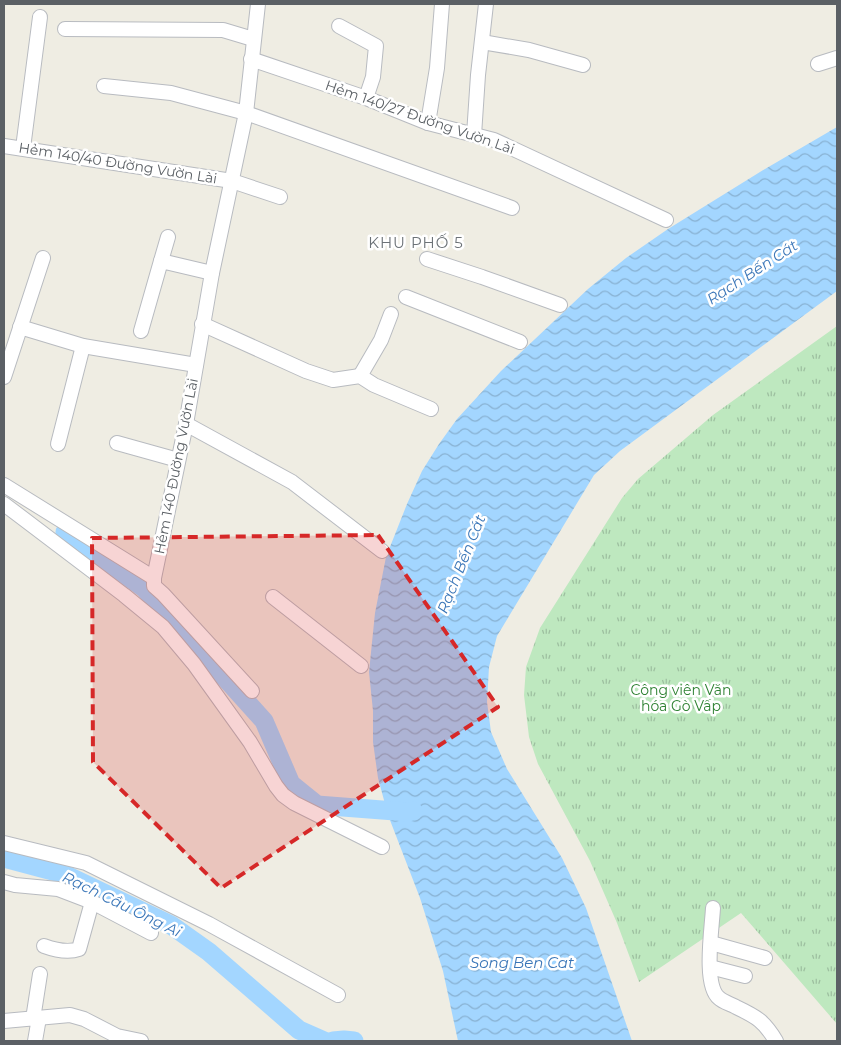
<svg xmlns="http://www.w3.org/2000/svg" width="841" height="1045" font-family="Montserrat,sans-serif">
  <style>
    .park { fill: url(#park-tufts) }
    .water { fill: url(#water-waves) }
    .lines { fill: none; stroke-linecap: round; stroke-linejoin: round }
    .river { stroke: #a3d6ff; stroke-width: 19 }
    .minor-casing { stroke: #b8bbc0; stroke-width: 16 }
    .minor { stroke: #fff; stroke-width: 14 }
    .marked { fill: #d62828; fill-opacity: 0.2; stroke: #d62828; stroke-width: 4; stroke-dasharray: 10 6; stroke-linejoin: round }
    .labels { text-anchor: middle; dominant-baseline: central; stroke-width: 5; stroke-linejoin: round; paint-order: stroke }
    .street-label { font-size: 14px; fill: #5b6065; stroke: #fff }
    .park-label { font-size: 14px; fill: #2f8233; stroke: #fff }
    .neighbourhood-label { font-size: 15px; letter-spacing: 1px; fill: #6c7277; stroke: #fff }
    .water-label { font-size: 15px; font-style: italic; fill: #3a76b8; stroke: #fff }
  </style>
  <defs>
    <pattern id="park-tufts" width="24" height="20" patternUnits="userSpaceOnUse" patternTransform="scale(1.25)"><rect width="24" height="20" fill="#bee8bf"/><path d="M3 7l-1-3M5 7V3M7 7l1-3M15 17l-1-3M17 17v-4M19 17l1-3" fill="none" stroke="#9dbf9f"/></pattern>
    <pattern id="water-waves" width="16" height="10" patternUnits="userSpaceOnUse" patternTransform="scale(1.25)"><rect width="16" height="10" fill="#a3d6ff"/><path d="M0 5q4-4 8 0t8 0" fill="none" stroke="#88b1d2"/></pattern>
  </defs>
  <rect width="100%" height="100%" fill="#efede3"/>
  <path class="park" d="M837 326V1024L741 913 639 982 617 923 590 861 538 764 529 737 524 695 526 667 540 628 622 498 638 479 713 415Z"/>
  <path class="water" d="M837 127V291L620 451 594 475 497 636 489 667 487 702 491 732 507 769 562 858 586 908 632 1041H458L443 971 420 898 388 815 378 778 373 742V711L369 672 375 613 386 557 407 504 422 471 439 444 457 419 501 371 588 289 626 258 668 229 765 169Z"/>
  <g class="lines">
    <g class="river">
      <path d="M65 532 144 588 264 721 291 784 317 805 408 812 413 811"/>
      <path d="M4 858 64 874 171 925 209 952 299 1030 324 1041"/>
      <path d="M333 1041 344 1040 354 1041"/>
    </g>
    <defs>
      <g id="minor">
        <path d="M339 26 376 46 373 77 366 98"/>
        <path d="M65 29 223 30 253 39"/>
        <path d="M482 42 529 50 583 65"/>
        <path d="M251 59 366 98 428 123 494 140 666 220"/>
        <path d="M818 64 837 58"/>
        <path d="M104 86 171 93 246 113 512 208"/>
        <path d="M428 123 437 68 442 4"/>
        <path d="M474 135 478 75 486 4"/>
        <path d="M4 146 232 181 280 197"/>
        <path d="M23 148 40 17"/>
        <path d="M427 259 482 277 560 305"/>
        <path d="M161 261 168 237"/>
        <path d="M406 297 520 342"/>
        <path d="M202 324 306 371 333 380 360 376 374 385 431 409"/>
        <path d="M20 327 83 346 196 365"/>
        <path d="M141 331 161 261 212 273"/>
        <path d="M360 376 381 340 391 314"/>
        <path d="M4 377 43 258"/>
        <path d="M186 424 292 482 382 551"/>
        <path d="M117 443 178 460"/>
        <path d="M58 444 83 346"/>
        <path d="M4 485 154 578 186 424 212 273 246 113 258 4"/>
        <path d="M4 504 124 595 163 627 194 664 250 742 276 786 283 795 294 803 382 847"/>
        <path d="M154 578V586L163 594 252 691"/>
        <path d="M273 597 361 666"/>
        <path d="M4 843 86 863 209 924 338 995"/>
        <path d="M4 882 15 885 58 889 92 902 151 933"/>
        <path d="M713 908C712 928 703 985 719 998 723 1002 731 1004 736 1007 757 1017 764 1021 776 1041"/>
        <path d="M711 943 765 958"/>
        <path d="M44 946C55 950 68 953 79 949L92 902"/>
        <path d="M710 967 745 976"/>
        <path d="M33 1019 40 974"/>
        <path d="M4 1021 70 1015 84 1019 117 1036 141 1041"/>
        <path d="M35 1041 39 1018"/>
      </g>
    </defs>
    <use href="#minor" class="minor-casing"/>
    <use href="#minor" class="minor"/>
  </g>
  <path class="marked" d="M378 535 498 707 221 888 93 762 92 538Z"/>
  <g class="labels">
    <g class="street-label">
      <text transform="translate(420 117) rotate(19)">Hẻm 140/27 Đường Vườn Lài</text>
      <text transform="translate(118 163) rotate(9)">Hẻm 140/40 Đường Vườn Lài</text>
      <text transform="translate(176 466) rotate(-79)">Hẻm 140 Đường Vườn Lài</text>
    </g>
    <g class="park-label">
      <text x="681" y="690">Công viên Văn<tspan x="681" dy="16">hóa Gò Vấp</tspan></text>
    </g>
    <g class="neighbourhood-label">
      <text x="416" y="242">KHU PHỐ 5</text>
    </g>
    <g class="water-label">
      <text transform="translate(752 272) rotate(-33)">Rạch Bến Cát</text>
      <text transform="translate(461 564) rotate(-68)">Rạch Bến Cát</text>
      <text transform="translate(122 904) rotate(26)">Rạch Cầu Ông Ai</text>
      <text x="522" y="962">Song Ben Cat</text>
    </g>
  </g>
  <rect width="841" height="1045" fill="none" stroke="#5b6065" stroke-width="10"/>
</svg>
